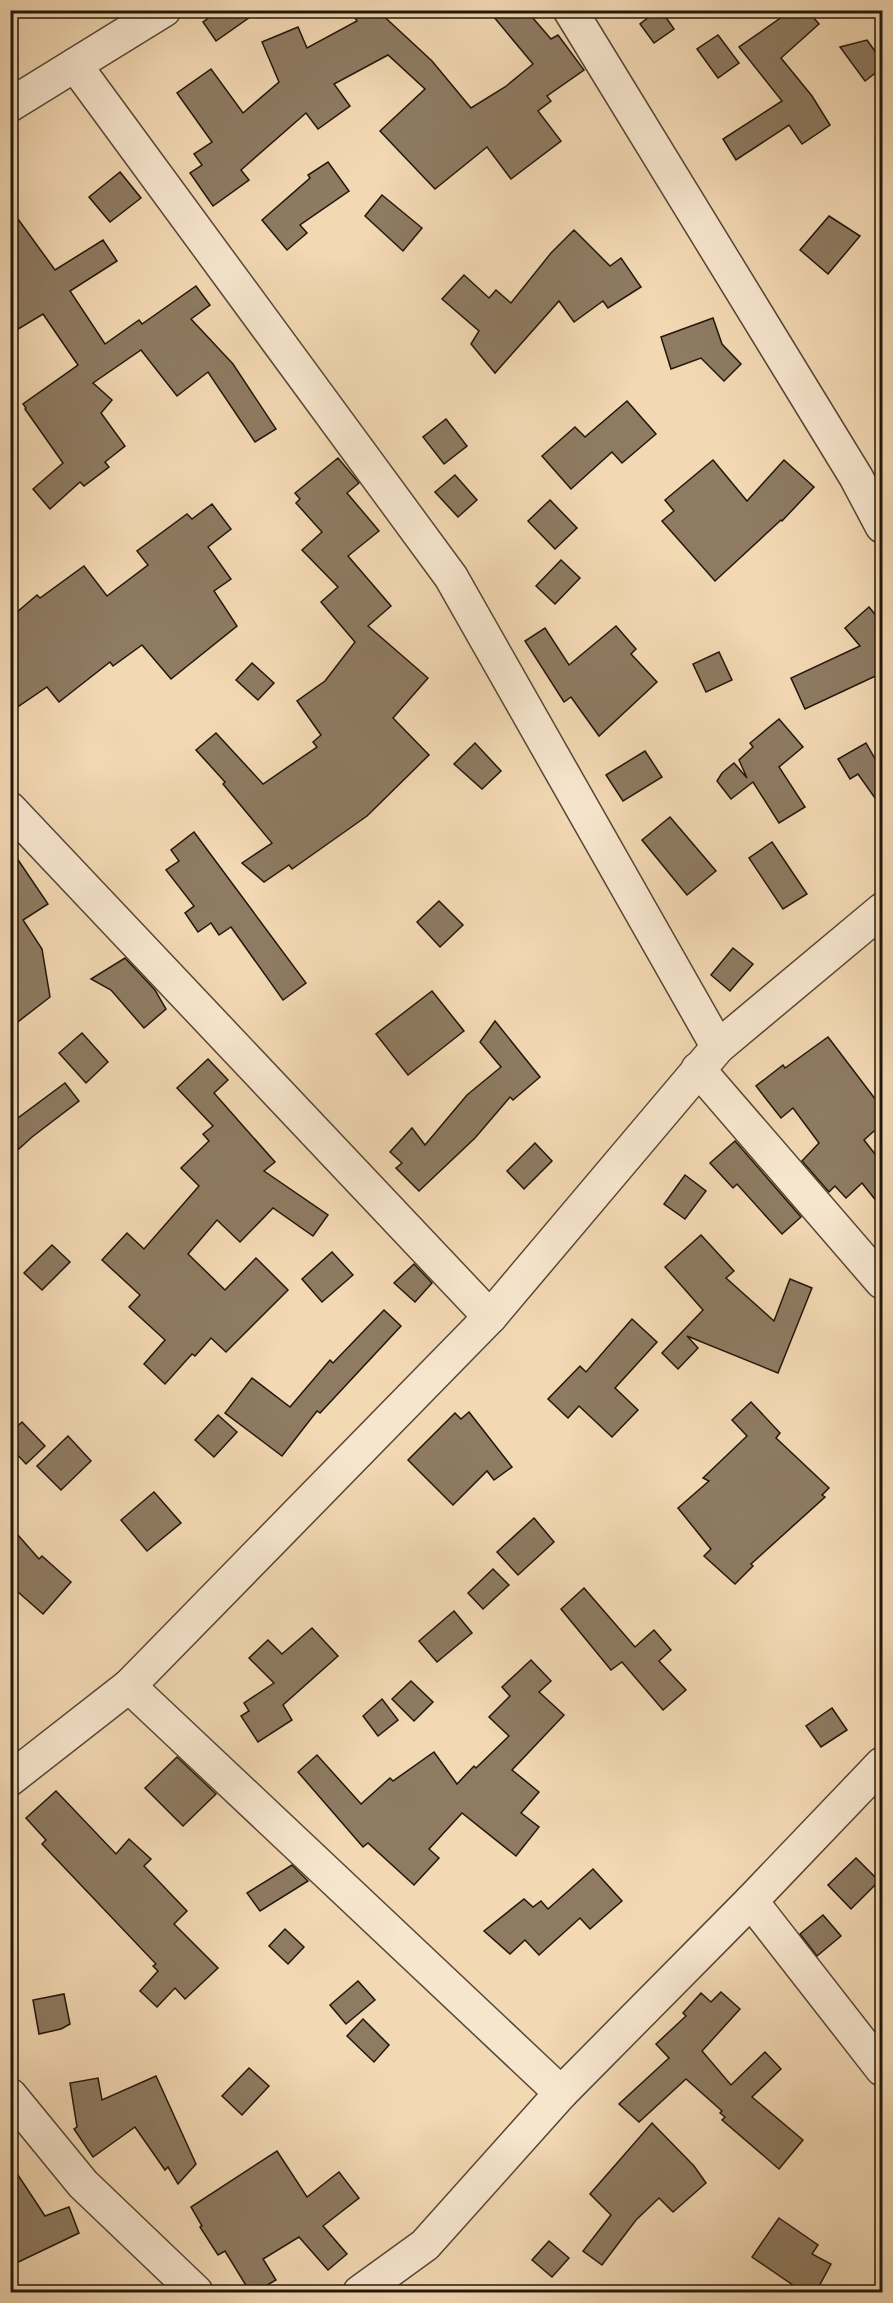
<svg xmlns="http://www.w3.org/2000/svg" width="893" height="2303" font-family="Vollkorn,serif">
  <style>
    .building { fill: #8e7b62; stroke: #22170a; stroke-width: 1.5 }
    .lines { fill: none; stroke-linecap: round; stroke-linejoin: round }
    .minor-casing { stroke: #564734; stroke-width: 36 }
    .minor { stroke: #f7e6ce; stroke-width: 33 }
  </style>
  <rect width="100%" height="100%" fill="#f2d8b3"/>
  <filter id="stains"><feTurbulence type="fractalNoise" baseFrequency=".00333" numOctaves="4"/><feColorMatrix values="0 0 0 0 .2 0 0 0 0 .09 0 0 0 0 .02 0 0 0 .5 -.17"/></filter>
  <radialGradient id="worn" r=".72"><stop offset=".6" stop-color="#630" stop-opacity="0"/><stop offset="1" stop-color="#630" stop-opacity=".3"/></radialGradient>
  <g class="building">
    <path d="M220 10H260L216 41 203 22Z"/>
    <path d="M350 10H377L432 61 471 108 505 87 533 64 488 10H526L551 39 558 35 584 70 547 96 551 101 538 111 561 141 511 179 487 147 435 189 380 131 425 89 388 55 334 84 350 106 318 129 306 113 241 170 249 180 213 206 190 173 202 165 194 154 212 142 177 93 211 69 243 113 279 82 262 42 298 27 307 48 357 21Z"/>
    <path d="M658 10H661L674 29 654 43 640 24Z"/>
    <path d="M792 10H807L819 24 781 58 812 96 830 125 802 144 789 125 736 160 723 139 782 101 739 47Z"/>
    <path d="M718 35 739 63 718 78 697 49Z"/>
    <path d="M867 40 882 61V68L865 81 840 47Z"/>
    <path d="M328 162 349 191 300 225 307 233 287 250 262 220 310 178 308 175Z"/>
    <path d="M120 172 141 198 110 222 89 197Z"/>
    <path d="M382 195 422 228 403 251 365 216Z"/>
    <path d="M10 208 55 270 103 240 117 261 70 291 105 344 139 320 142 324 196 286 210 305 191 319 233 364 276 429 255 442 208 372 177 396 141 350 93 383 112 400 101 413 125 446 105 462 109 467 84 486 80 482 50 509 33 489 63 463 25 409 26 408 23 404 78 365 43 314 10 334Z"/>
    <path d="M829 216 860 236 828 274 800 250Z"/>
    <path d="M574 230 610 266 621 258 641 287 608 308 603 301 574 322 559 301 495 373 471 344 479 331 442 299 464 275 489 298 496 290 511 303 551 253Z"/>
    <path d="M713 318 722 344 741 364 724 381 701 358 671 369 661 337Z"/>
    <path d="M627 401 656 434 622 463 612 452 571 489 542 456 575 427 585 437Z"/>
    <path d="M446 419 467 446 444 464 423 437Z"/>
    <path d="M338 458 359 483 347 493 379 531 348 556 391 606 368 626 428 678 393 718 429 755 367 816 292 869 289 865 264 882 242 863 272 843 223 784 225 782 196 750 216 733 263 784 317 747 313 742 321 735 297 701 325 681 355 642 321 602 338 587 302 550 322 532 296 503 300 499 295 493Z"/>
    <path d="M713 460 747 501 784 460 814 487 782 521 781 520 715 581 662 521 674 511 665 500Z"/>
    <path d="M455 475 477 500 458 517 435 492Z"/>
    <path d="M550 500 577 528 555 549 528 521Z"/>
    <path d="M212 504 231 529 208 547 231 579 214 591 237 626 171 679 142 645 113 666 110 662 59 702 47 687 10 712V618L37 595 40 598 84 566 107 596 148 565 137 551 187 514 192 519Z"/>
    <path d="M561 560 580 578 555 604 536 586Z"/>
    <path d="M869 607 882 623V673L805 709 791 678 860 646 845 628Z"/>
    <path d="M616 626 636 649 631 654 657 682 599 736 571 697 564 702 525 641 545 628 569 665Z"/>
    <path d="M719 652 732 680 706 692 693 664Z"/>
    <path d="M252 663 274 683 258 700 236 680Z"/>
    <path d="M779 719 803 747 779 767 805 807 779 823 753 782 731 799 717 781 722 773 734 763 747 778 739 760 753 747 750 743Z"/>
    <path d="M475 743 501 771 482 789 454 764Z"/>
    <path d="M866 743 882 771V808L858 774 850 779 838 759Z"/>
    <path d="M645 751 662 777 623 801 606 775Z"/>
    <path d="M670 817 716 871 687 895 642 840Z"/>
    <path d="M194 832 306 983 283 1000 231 927 219 935 211 923 198 932 185 913 194 906 166 870 179 861 171 850Z"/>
    <path d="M772 842 807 894 783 909 749 858Z"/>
    <path d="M10 848 48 904 23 920 42 949 50 997 10 1028Z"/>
    <path d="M439 901 463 925 440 947 417 922Z"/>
    <path d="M733 948 753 964 730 991 711 975Z"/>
    <path d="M125 958 155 990 166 1009 144 1028 111 990 91 979Z"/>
    <path d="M432 991 464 1031 408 1075 376 1034Z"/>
    <path d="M495 1021 540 1077 513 1100 510 1097 475 1138 419 1191 396 1168 402 1163 390 1152 412 1128 425 1145 467 1095 501 1067 480 1042Z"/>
    <path d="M82 1033 108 1062 86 1083 59 1053Z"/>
    <path d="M828 1037 882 1108V1124L864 1140 882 1163V1208L862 1183 846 1198 835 1186 829 1192 802 1161 819 1143 793 1108 781 1118 756 1086 783 1065 785 1068Z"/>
    <path d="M208 1059 228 1080 214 1093 275 1162 264 1171 328 1215 313 1236 273 1208 240 1242 217 1220 188 1254 225 1290 256 1258 288 1290 226 1352 211 1338 195 1356 192 1354 165 1384 144 1364 165 1340 129 1307 140 1295 102 1260 127 1233 144 1249 199 1186 181 1168 209 1141 203 1134 213 1126 177 1088Z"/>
    <path d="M65 1083 79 1101 32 1137 10 1157V1124Z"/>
    <path d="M735 1141 801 1217 782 1234 737 1184 733 1188 710 1163Z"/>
    <path d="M535 1143 552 1161 524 1189 507 1171Z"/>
    <path d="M685 1175 706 1191 685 1219 664 1204Z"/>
    <path d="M701 1235 734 1271 726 1278 774 1321 790 1279 812 1288 778 1373 687 1336 698 1348 678 1369 662 1353 703 1310 665 1267Z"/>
    <path d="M52 1245 70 1262 42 1290 24 1273Z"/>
    <path d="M332 1252 353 1275 322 1302 302 1279Z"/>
    <path d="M414 1264 432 1283 415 1302 394 1283Z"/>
    <path d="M384 1310 401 1326 320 1413 317 1411 282 1456 225 1413 252 1378 290 1407 330 1360 333 1363Z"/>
    <path d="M632 1319 657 1342 615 1388 638 1410 612 1437 579 1406 568 1418 548 1399 580 1366 586 1372Z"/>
    <path d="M751 1402 780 1433 776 1438 829 1488 822 1495 825 1497 751 1564 753 1566 735 1584 704 1556 711 1549 678 1508 709 1481 703 1478 747 1436 732 1420Z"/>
    <path d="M469 1412 512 1467 494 1480 487 1471 453 1505 408 1460 455 1413 461 1419Z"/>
    <path d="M218 1415 237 1432 214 1457 195 1440Z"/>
    <path d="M22 1422 45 1446 26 1464 10 1447V1433Z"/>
    <path d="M68 1436 91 1461 61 1490 37 1466Z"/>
    <path d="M154 1492 181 1523 147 1551 121 1520Z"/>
    <path d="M534 1518 554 1542 518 1575 497 1552Z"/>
    <path d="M10 1526 39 1559 42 1556 71 1582 43 1614 10 1585Z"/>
    <path d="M493 1569 509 1585 483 1609 468 1593Z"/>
    <path d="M584 1588 635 1647 654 1630 671 1650 659 1661 686 1690 663 1710 622 1662 611 1670 561 1609Z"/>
    <path d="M454 1611 472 1633 437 1662 419 1641Z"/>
    <path d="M312 1628 338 1656 283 1705 292 1720 258 1742 241 1716 249 1711 244 1703 274 1683 249 1658 268 1640 282 1654Z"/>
    <path d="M531 1660 551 1681 539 1692 564 1715 512 1770 539 1792 521 1813 539 1827 516 1856 462 1813 429 1849 439 1858 414 1885 368 1843 363 1847 298 1772 317 1755 361 1804 390 1778 393 1781 434 1752 457 1784 474 1766 476 1768 509 1736 489 1717 510 1696 502 1687Z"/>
    <path d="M411 1681 433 1702 414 1721 392 1699Z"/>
    <path d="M382 1699 398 1720 378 1736 363 1716Z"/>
    <path d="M832 1708 847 1730 821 1747 806 1726Z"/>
    <path d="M177 1757 216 1794 183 1826 145 1788Z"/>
    <path d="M56 1791 116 1854 129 1839 151 1859 144 1866 187 1911 174 1924 218 1968 185 1999 175 1988 157 2007 140 1991 158 1971 153 1966 156 1964 42 1844 46 1840 26 1818Z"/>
    <path d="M856 1858 879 1881 851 1909 828 1885Z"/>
    <path d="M292 1865 308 1881 260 1911 247 1893Z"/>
    <path d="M593 1869 622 1901 590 1929 580 1918 539 1955 525 1940 510 1954 484 1931 524 1899 533 1907 541 1901 548 1909Z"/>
    <path d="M823 1915 841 1936 817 1956 800 1934Z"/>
    <path d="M285 1929 304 1947 288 1964 269 1946Z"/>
    <path d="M358 1981 375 2000 346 2024 330 2005Z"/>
    <path d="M721 1992 740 2009 702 2051 731 2085 765 2052 781 2069 752 2097 803 2140 779 2169 722 2120 725 2117 720 2113 722 2111 686 2079 639 2122 619 2104 669 2058 656 2044 686 2016 683 2013 701 1993 711 2002Z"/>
    <path d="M64 1994 70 2024 61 2029 39 2034 33 2000Z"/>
    <path d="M363 2019 389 2045 374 2062 347 2036Z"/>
    <path d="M249 2068 269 2086 242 2115 222 2096Z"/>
    <path d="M156 2076 196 2164 178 2184 168 2167 165 2170 135 2127 93 2157 74 2129 77 2127 70 2083 98 2078 102 2100Z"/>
    <path d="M652 2123 694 2166 706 2183 673 2212 659 2198 636 2220 602 2265 583 2251 611 2215 590 2194Z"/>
    <path d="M277 2151 307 2197 339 2172 359 2198 323 2226 347 2254 328 2270 299 2237 263 2259 276 2280 255 2292H250L225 2251 218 2255 200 2227 202 2226 191 2207Z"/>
    <path d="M10 2163 45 2216 69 2207 79 2233 10 2266Z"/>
    <path d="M779 2218 818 2245 812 2254 831 2264 816 2292H803L752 2257Z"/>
    <path d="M549 2241 569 2258 552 2277 532 2260Z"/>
  </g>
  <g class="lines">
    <defs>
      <g id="minor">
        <path d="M570 10 856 477 882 526"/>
        <path d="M75 65 451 577 718 1047"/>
        <path d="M10 105 164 10"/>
        <path d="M10 809 490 1317"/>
        <path d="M698 1069 882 1282"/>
        <path d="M129 1686 561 2093"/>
        <path d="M10 1779 129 1686 490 1317 718 1047 882 910"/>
        <path d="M751 1901 882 2069"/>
        <path d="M10 2095 83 2184 196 2292"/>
        <path d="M360 2292 425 2245 561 2093 751 1901 882 1764"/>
      </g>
    </defs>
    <use href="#minor" class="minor-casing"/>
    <use href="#minor" class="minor"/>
  </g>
  <rect width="893" height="2303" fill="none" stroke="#f2d8b3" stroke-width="36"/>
  <rect x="12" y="12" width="869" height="2279" fill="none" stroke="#22170a" stroke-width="3"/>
  <rect x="18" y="18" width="857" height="2267" fill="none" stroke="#22170a" stroke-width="1.5"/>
  <rect width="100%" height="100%" filter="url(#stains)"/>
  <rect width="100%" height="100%" fill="url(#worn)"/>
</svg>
